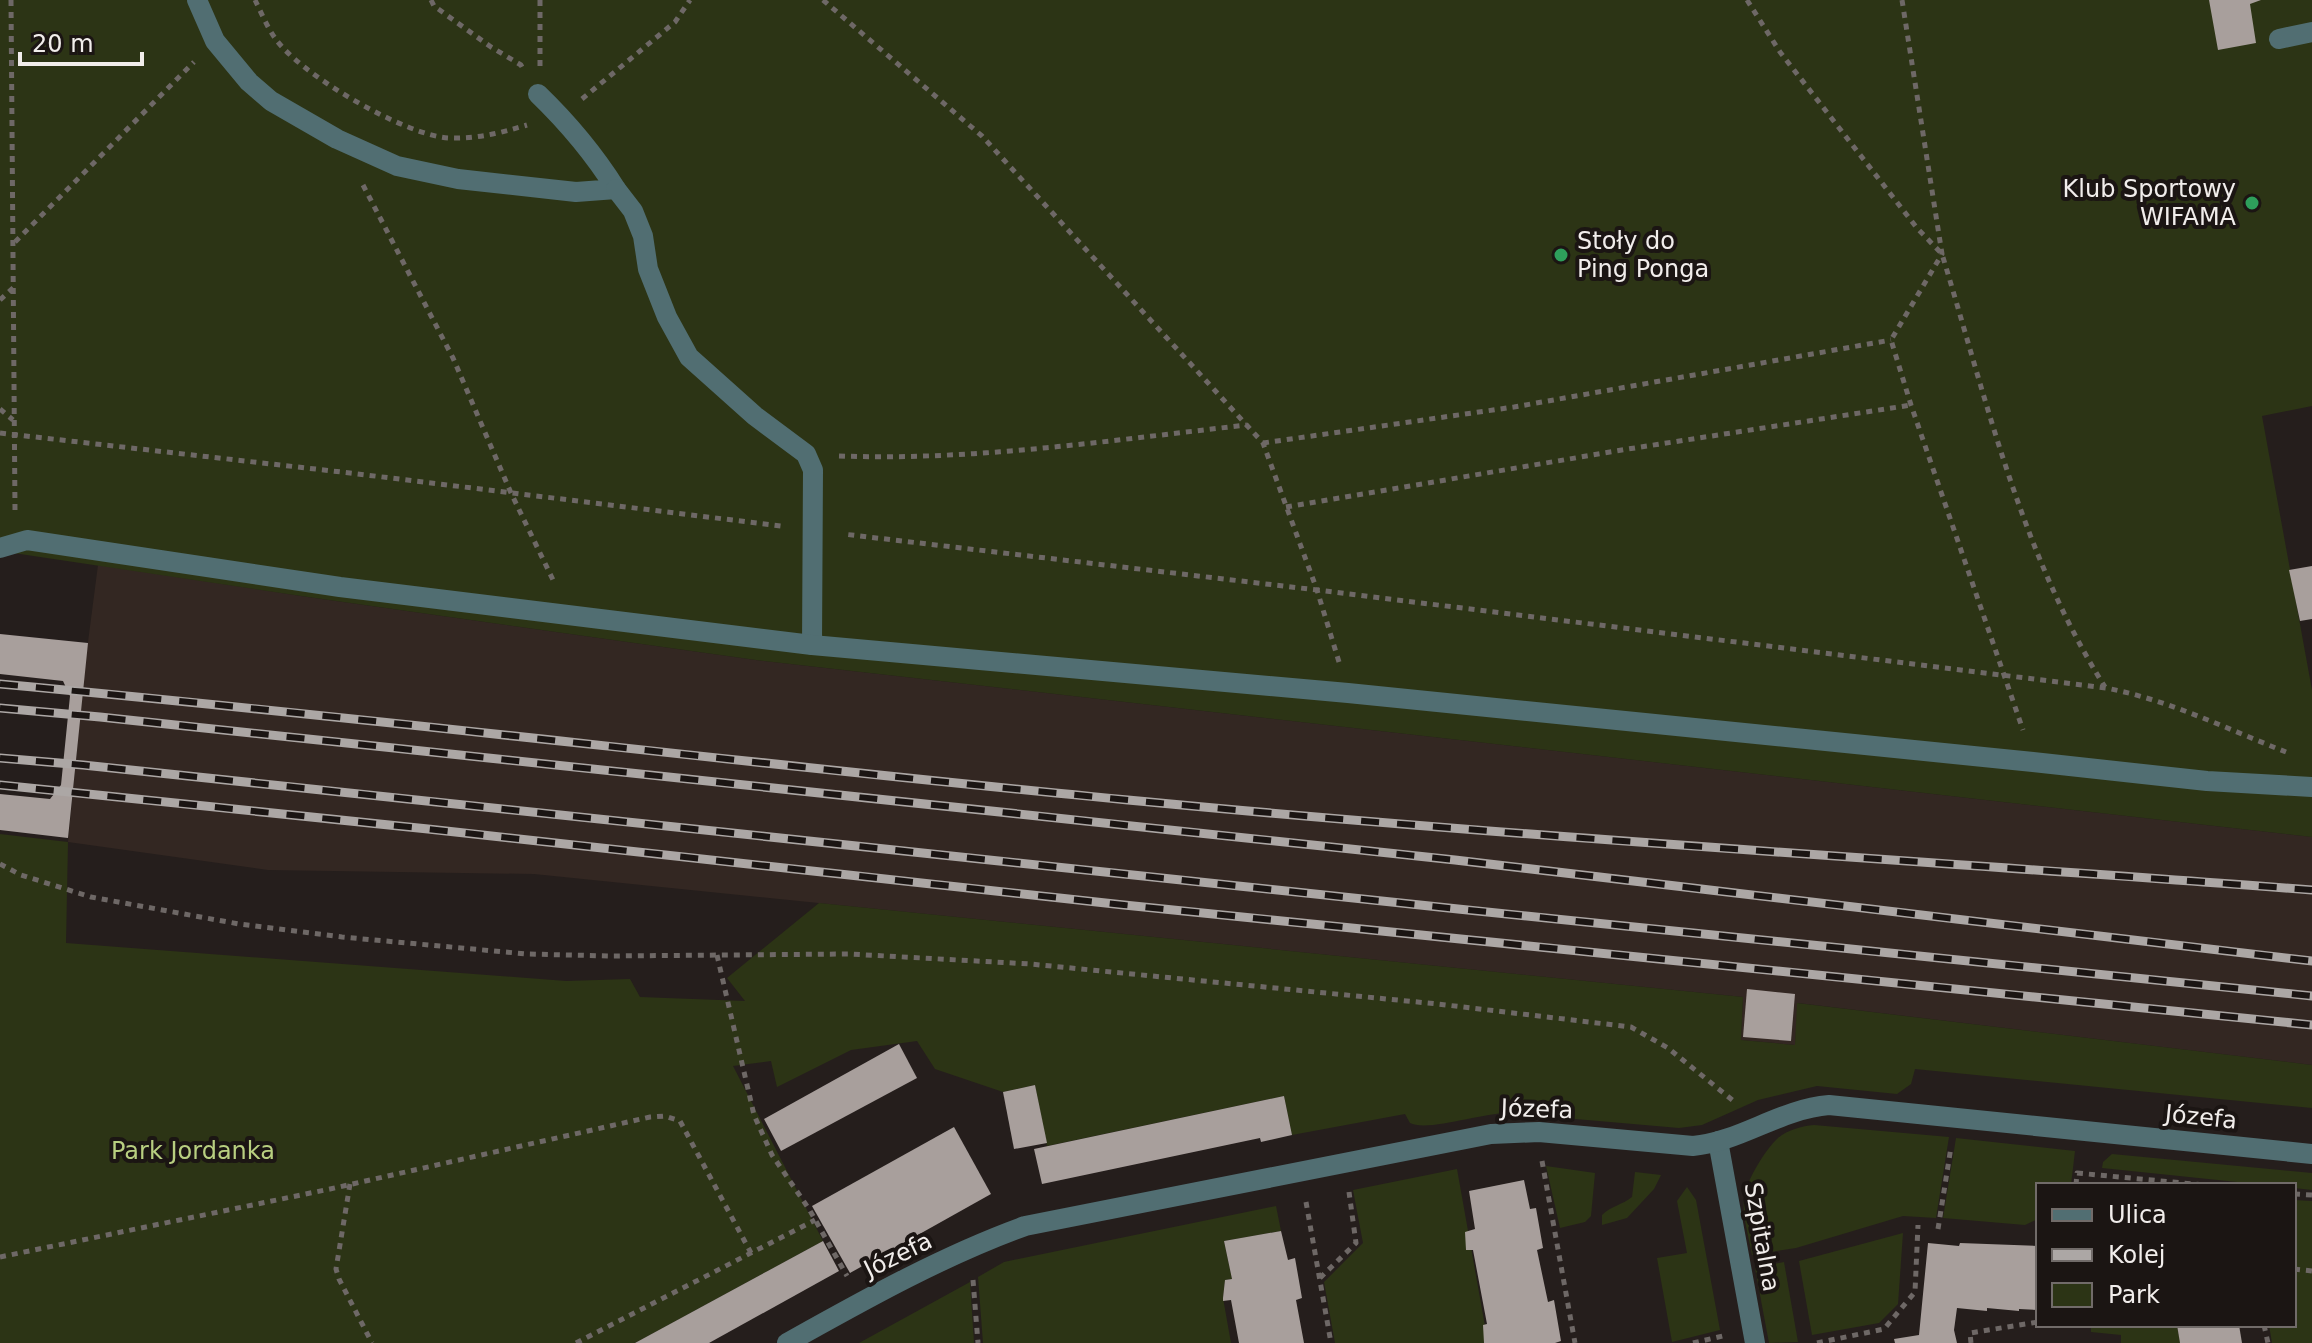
<svg xmlns="http://www.w3.org/2000/svg" width="2312" height="1343" font-family="'DejaVu Sans',sans-serif">
  <style>
    .built { fill: #332722 }
    .green { fill: #2c3415 }
    .building { fill: #a89f9c }
    .lines { fill: none; stroke-linecap: round; stroke-linejoin: round }
    .path { stroke: #6e6866; stroke-width: 5; stroke-dasharray: 6 6; stroke-linecap: butt }
    .minor { stroke: #516e72; stroke-width: 20 }
    .rail-casing { stroke: #aca7a5; stroke-width: 9 }
    .rail { stroke: #1b1513; stroke-width: 6; stroke-dasharray: 18; stroke-linecap: butt }
    .leisure-dot { fill: #2e9e5b; stroke: #1b1513; stroke-width: 3 }
    .labels { text-anchor: middle; dominant-baseline: central; stroke-width: 8; stroke-linejoin: round; paint-order: stroke }
    .poi-label { font-size: 24px; fill: #f1edeb; stroke: #1b1513; text-anchor: end }
    .street-label { font-size: 24px; fill: #f1edeb; stroke: #1b1513 }
    .park-label { font-size: 24px; fill: #b8cf80; stroke: #1b1513 }
  </style>
  <rect width="100%" height="100%" fill="#251e1c"/>
  <path class="built" d="M98 565 308 597 756 660 2312 837V1065L1798 1003 1795 1045 1741 1040 1743 997 534 874 268 870 68 842 85 665Z"/>
  <g class="green">
    <path d="M0 0H2312V406L2262 416 2312 690V837L756 660 308 597 0 551Z"/>
    <path d="M0 834 68 842 66 943 566 981 630 979 640 997 745 1001 727 978 819 903 1743 997 1741 1040 1795 1045 1797 1003 2312 1065V1108L1915 1069 1911 1084 1897 1094 1817 1086 1758 1100 1702 1125 1679 1128 1507 1113C1482 1113 1427 1132 1410 1123L1405 1114 1292 1135 1284 1096 1047 1146 1035 1085 1003 1092 935 1069 917 1041 851 1050 777 1087 771 1061 733 1066 823 1241 635 1343H0Z"/>
    <path d="M1814 1125 1949 1137 1936 1218 1903 1216 1796 1248 1752 1255C1749 1237 1742 1216 1744 1198 1746 1181 1765 1150 1778 1138 1787 1130 1802 1126 1814 1125Z"/>
    <path d="M1956 1138 2075 1151 2071 1185H2038V1219L2025 1225 1943 1218Z"/>
    <path d="M2112 1154 2312 1173V1190L2294 1188V1185H2266L2102 1168 2103 1162Z"/>
    <path d="M1546 1166 1595 1173 1591 1216 1585 1222 1560 1228Z"/>
    <path d="M1457 1169 1488 1343H1335L1324 1282 1363 1243 1353 1190Z"/>
    <path d="M1635 1172 1661 1175 1654 1189 1627 1218 1602 1225V1215C1611 1206 1622 1205 1632 1197Z"/>
    <path d="M1687 1187 1696 1200 1720 1330 1672 1342 1657 1258 1687 1253 1677 1201Z"/>
    <path d="M2294 1200 2312 1201V1343H2272L2269 1325H2294Z"/>
    <path d="M1276 1206 1281 1231 1224 1241 1232 1279 1225 1280 1223 1298 1231 1343H983L978 1277 1004 1262Z"/>
    <path d="M1903 1233 1898 1304 1879 1323 1812 1335 1799 1261Z"/>
    <path d="M1784 1262 1798 1342 1769 1343 1755 1268Z"/>
    <path d="M970 1282 974 1343H859Z"/>
    <path d="M2091 1325H2177L2180 1343H2121V1335L2091 1332Z"/>
  </g>
  <g class="building">
    <path d="M2209 0H2261L2250 4 2256 43 2218 50Z"/>
    <path d="M2312 566V619L2300 621 2289 570Z"/>
    <path d="M0 634 88 643 68 838 0 830V794L50 799 61 785 70 696 63 681 0 674Z"/>
    <path d="M1747 989 1795 994 1791 1041 1743 1037Z"/>
    <path d="M899 1044 917 1078 781 1151 764 1119Z"/>
    <path d="M1035 1085 1047 1143 1014 1149 1003 1092Z"/>
    <path d="M1284 1096 1292 1135 1261 1142 1260 1138 1042 1184 1034 1149Z"/>
    <path d="M954 1127 991 1194 850 1273 812 1206Z"/>
    <path d="M1524 1180 1530 1209 1536 1208 1543 1248 1537 1250 1548 1302 1554 1300 1561 1341 1555 1343H1484L1483 1325 1487 1324 1473 1250H1466L1465 1232 1475 1229 1469 1191Z"/>
    <path d="M1281 1231 1288 1260 1295 1258 1302 1298 1296 1300 1304 1343H1239L1231 1300 1223 1301V1298L1225 1280 1232 1279 1224 1241Z"/>
    <path d="M823 1241 839 1271 709 1343H635Z"/>
    <path d="M1928 1243 1959 1246 1960 1243 2038 1246V1310L2019 1309V1311L1987 1308V1311L1957 1308 1954 1330 1957 1343H1895L1894 1339 1919 1335Z"/>
    <path d="M2177 1325H2239L2242 1343H2180Z"/>
  </g>
  <g class="lines">
    <g class="path">
      <path d="M11 0 15 511"/>
      <path d="M255 0C261 12 267 27 275 38 299 74 406 136 449 138 477 139 500 133 527 125"/>
      <path d="M431 0 434 6 491 47 521 65 523 69"/>
      <path d="M540 0V67"/>
      <path d="M823 0 982 136 1263 443 1317 590 843 534"/>
      <path d="M1747 0 1780 52 1917 228 1942 254C1987 402 2022 556 2105 687"/>
      <path d="M1902 0 1942 254 1891 340 1911 405 2023 730"/>
      <path d="M582 99 675 22 690 0"/>
      <path d="M363 185 453 358 511 493 555 584"/>
      <path d="M15 242 194 62"/>
      <path d="M0 300 14 287"/>
      <path d="M0 409 13 420"/>
      <path d="M0 433 350 473 781 526"/>
      <path d="M1263 443 1514 407 1891 340"/>
      <path d="M839 456C976 461 1112 440 1247 425"/>
      <path d="M1286 507 1628 449 1911 405"/>
      <path d="M1339 662 1317 590 2106 688C2169 700 2227 729 2286 752"/>
      <path d="M0 864 21 875 91 897 239 924 342 937 527 954 610 956 850 954 1030 964 1438 1004 1631 1027 1668 1048 1736 1103"/>
      <path d="M717 955 754 1115 772 1155 809 1209 847 1276"/>
      <path d="M1542 1161 1575 1343"/>
      <path d="M350 1184 336 1269 339 1279 372 1343"/>
      <path d="M2076 1185 2077 1173 2204 1185"/>
      <path d="M2294 1194 2312 1195"/>
      <path d="M1306 1202 1331 1343"/>
      <path d="M1938 1229 1951 1147"/>
      <path d="M0 1257 330 1189 650 1117 665 1116 680 1121 751 1253"/>
      <path d="M2294 1269 2312 1271"/>
      <path d="M1320 1278 1356 1243 1349 1192"/>
      <path d="M973 1280 978 1343"/>
      <path d="M2264 1325 2268 1343"/>
      <path d="M576 1343 815 1220"/>
      <path d="M1693 1343 1723 1336"/>
      <path d="M1817 1343 1884 1329 1915 1292 1918 1225"/>
      <path d="M1971 1343 1970 1333 2038 1322"/>
    </g>
    <g class="minor">
      <path d="M197 0 215 41 249 82 271 101 337 139 397 166 458 179 576 192 616 189C594 154 568 123 538 94"/>
      <path d="M2279 39 2312 32"/>
      <path d="M616 189 633 211 643 236 648 269 667 317 689 357 755 416 806 454 813 470 812 645"/>
      <path d="M0 548 27 540 340 587 812 645 1348 693 2033 762 2207 781 2312 787"/>
      <path d="M1718 1141 1755 1343"/>
      <path d="M787 1343C864 1300 942 1256 1025 1226L1491 1134 1539 1132 1693 1146C1740 1142 1780 1109 1829 1105L2312 1154"/>
    </g>
    <defs>
      <g id="rail">
        <path d="M0 684C387 719 773 767 1160 803 1544 839 1928 861 2312 890"/>
        <path d="M0 708 100 717 1455 860 2312 961"/>
        <path d="M0 758 83 765 1458 909 2312 996"/>
        <path d="M0 785 428 829 1124 905 2312 1025"/>
      </g>
    </defs>
    <use href="#rail" class="rail-casing"/>
    <use href="#rail" class="rail"/>
  </g>
  <g class="leisure-dot">
    <circle cx="2252" cy="203" r="8"/>
    <circle cx="1561" cy="255" r="8"/>
  </g>
  <g class="labels">
    <g class="poi-label">
      <text x="2236" y="189">Klub Sportowy<tspan x="2236" dy="28">WIFAMA</tspan></text>
      <text x="1577" y="241" text-anchor="start">Stoły do<tspan x="1577" dy="28">Ping Ponga</tspan></text>
    </g>
    <g class="street-label">
      <text transform="translate(1537 1109) rotate(2)">Józefa</text>
      <text transform="translate(2201 1117) rotate(6)">Józefa</text>
      <text transform="translate(1762 1237) rotate(80)">Szpitalna</text>
      <text transform="translate(898 1255) rotate(-26)">Józefa</text>
    </g>
    <g class="park-label">
      <text x="193" y="1151">Park Jordanka</text>
    </g>
  </g>
  <rect x="2036" y="1183" width="260" height="144" fill="#1b1513" stroke="#716b69" stroke-width="2"/>
  <rect x="2052" y="1209" width="40" height="12" fill="#516e72" stroke="#716b69" stroke-width="2"/>
  <text x="2108" y="1223" font-size="24" fill="#f1edeb">Ulica</text>
  <rect x="2052" y="1249" width="40" height="12" fill="#aca7a5" stroke="#716b69" stroke-width="2"/>
  <text x="2108" y="1263" font-size="24" fill="#f1edeb">Kolej</text>
  <rect x="2052" y="1283" width="40" height="24" fill="#2c3415" stroke="#716b69" stroke-width="2"/>
  <text x="2108" y="1303" font-size="24" fill="#f1edeb">Park</text>
  <path d="M20 52v12h122v-12" fill="none" stroke="#f1edeb" stroke-width="4"/>
  <text x="32" y="52" font-size="24" fill="#f1edeb" stroke="#1b1513" stroke-width="6" paint-order="stroke">20 m</text>
</svg>
